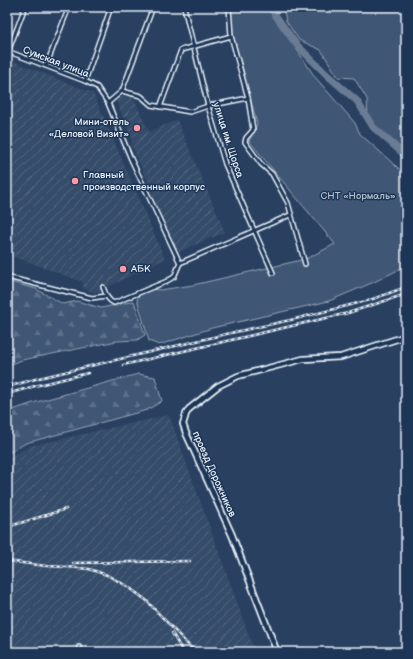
<svg xmlns="http://www.w3.org/2000/svg" width="413" height="659" font-family="'Balsamiq Sans',sans-serif">
  <style>
    .industrial { fill: url(#industrial-furrows) }
    .green { fill: #415774; stroke: #94a4b6 }
    .forest { fill: url(#forest-firs); stroke: #94a4b6 }
    .lines { fill: none; stroke-linecap: round; stroke-linejoin: round }
    .river { stroke: #6b7c95; stroke-width: 7 }
    .minor-casing { stroke: #e8f1f8; stroke-width: 6 }
    .secondary-casing { stroke: #e8f1f8; stroke-width: 8 }
    .minor { stroke: #1d3557; stroke-width: 3 }
    .secondary { stroke: #1d3557; stroke-width: 4.5 }
    .rail-casing { stroke: #e8f1f8; stroke-width: 2.5 }
    .rail { stroke: #1d3557; stroke-width: 1; stroke-dasharray: 3; stroke-linecap: butt }
    .poi-dot { fill: #ff9aa2; stroke: #1d3557; stroke-width: 1.5 }
    .labels { text-anchor: middle; dominant-baseline: central; stroke-width: 3; stroke-linejoin: round; paint-order: stroke }
    .street-label { font-size: 10px; fill: #e8f1f8; stroke: #1d3557 }
    .poi-label { font-size: 10px; fill: #e8f1f8; stroke: #1d3557; text-anchor: start }
    .park-label { font-size: 10px; fill: #b6c3d0; stroke: #1d3557 }
  </style>
  <defs>
    <pattern id="industrial-furrows" width="10" height="10" patternUnits="userSpaceOnUse"><rect width="10" height="10" fill="#364d6b"/><path d="M-1 1l2-2M0 10L10 0M9 11l2-2" fill="none" stroke="#536781"/></pattern>
    <pattern id="forest-firs" width="22" height="20" patternUnits="userSpaceOnUse"><rect width="22" height="20" fill="#415774"/><path d="M5 1l3.5 6h-7zM16 11l3.5 6h-7z" fill="#5c7089"/></pattern>
  </defs>
  <rect width="100%" height="100%" fill="#294061"/>
  <filter id="ink" filterUnits="userSpaceOnUse"><feTurbulence type="fractalNoise" baseFrequency=".025" numOctaves="2"/><feDisplacementMap in="SourceGraphic" scale="8" xChannelSelector="R" yChannelSelector="G"/><feConvolveMatrix kernelMatrix="1 2 1 2 8 2 1 2 1" color-interpolation-filters="sRGB"/></filter>
  <g filter="url(#ink)">
    <g class="industrial">
      <path d="M7 59 93 93 165 259 95 293 83 288V282L7 254Z"/>
      <path d="M127 95 133 97 149 132 177 120 225 232 176 253 151 195V188L131 144 132 139 116 100Z"/>
      <path d="M169 415 255 652H7V459L30 446Z"/>
    </g>
    <g class="green">
      <path d="M227 7H271L272 12 315 77 355 123 360 134 406 175V266L374 282 329 301 212 328 159 345 149 341 137 299 141 293 147 289 160 290 193 285 306 259 335 244 249 141 257 124 243 69 232 32Z"/>
      <path d="M283 7H406V161L368 119 367 99 354 78 338 77 321 50 299 40 286 21Z"/>
    </g>
    <g class="forest">
      <path d="M7 281 36 289 63 304 77 301 101 308 134 301 145 335 137 340 117 341 22 360 7 366Z"/>
      <path d="M138 374 155 377 162 401 147 410 26 443 7 454V412L33 403Z"/>
    </g>
    <g class="lines">
      <path class="river" d="M271 7V9L296 44 326 74 357 101 373 127 406 156"/>
      <defs>
        <g id="minor">
          <path d="M184 7 208 106 225 164 273 273"/>
          <path d="M229 7 231 36 248 98 253 130 246 138 245 142 261 164 272 174 288 203 305 264"/>
          <path d="M405 7 406 10"/>
          <path d="M7 51 85 81 97 87 108 103 122 91 141 96 151 105 190 112 208 106 248 98"/>
          <path d="M8 52 25 7"/>
          <path d="M46 66 69 7"/>
          <path d="M85 81 111 7"/>
          <path d="M122 91 153 7"/>
          <path d="M160 107 181 50 231 36"/>
          <path d="M180 263 290 215"/>
          <path d="M7 277 92 298 106 296"/>
          <path d="M103 287C106 294 107 300 114 303L165 282 174 277 180 263 131 159 108 103"/>
          <path d="M79 652V647"/>
        </g>
        <path id="secondary" d="M277 652 232 535 186 433 183 424 186 414 189 409 218 386 238 376 303 359 341 357 406 336"/>
      </defs>
      <use href="#minor" class="minor-casing"/>
      <use href="#secondary" class="secondary-casing"/>
      <use href="#minor" class="minor"/>
      <use href="#secondary" class="secondary"/>
      <defs>
        <g id="rail">
          <path d="M123 365 348 313 406 294"/>
          <path d="M7 387 39 378 235 332 295 319 370 300 406 287"/>
          <path d="M7 394 35 386 88 373"/>
          <path d="M7 527 66 509"/>
          <path d="M7 561 46 566 67 567 89 569 107 575 127 586 146 600 195 652"/>
          <path d="M73 563 190 561"/>
          <path d="M172 633 183 652"/>
        </g>
      </defs>
      <use href="#rail" class="rail-casing"/>
      <use href="#rail" class="rail"/>
    </g>
  </g>
  <g class="poi-dot">
    <circle cx="137" cy="128" r="4"/>
    <circle cx="75" cy="181" r="4"/>
    <circle cx="123" cy="269" r="4"/>
  </g>
  <g class="labels">
    <g class="street-label">
      <text transform="translate(56 62) rotate(21)">Сумская улица</text>
      <text transform="translate(228 140) rotate(72)">улица им. Щорса</text>
      <text transform="translate(214 474) rotate(66)">проезд Дорожников</text>
    </g>
    <g class="poi-label">
      <text x="129" y="122" text-anchor="end">Мини-отель<tspan x="129" dy="12">«Деловой Визит»</tspan></text>
      <text x="83" y="175">Главный<tspan x="83" dy="12">производственный корпус</tspan></text>
      <text x="131" y="269">АБК</text>
    </g>
    <g class="park-label">
      <text x="358" y="196">СНТ «Нормаль»</text>
    </g>
  </g>
  <rect width="413" height="659" fill="none" stroke="#1d3557" stroke-width="24"/>
  <rect x="12" y="12" width="389" height="635" fill="none" stroke="#e8f1f8" stroke-width="1.5" filter="url(#ink)"/>
</svg>
